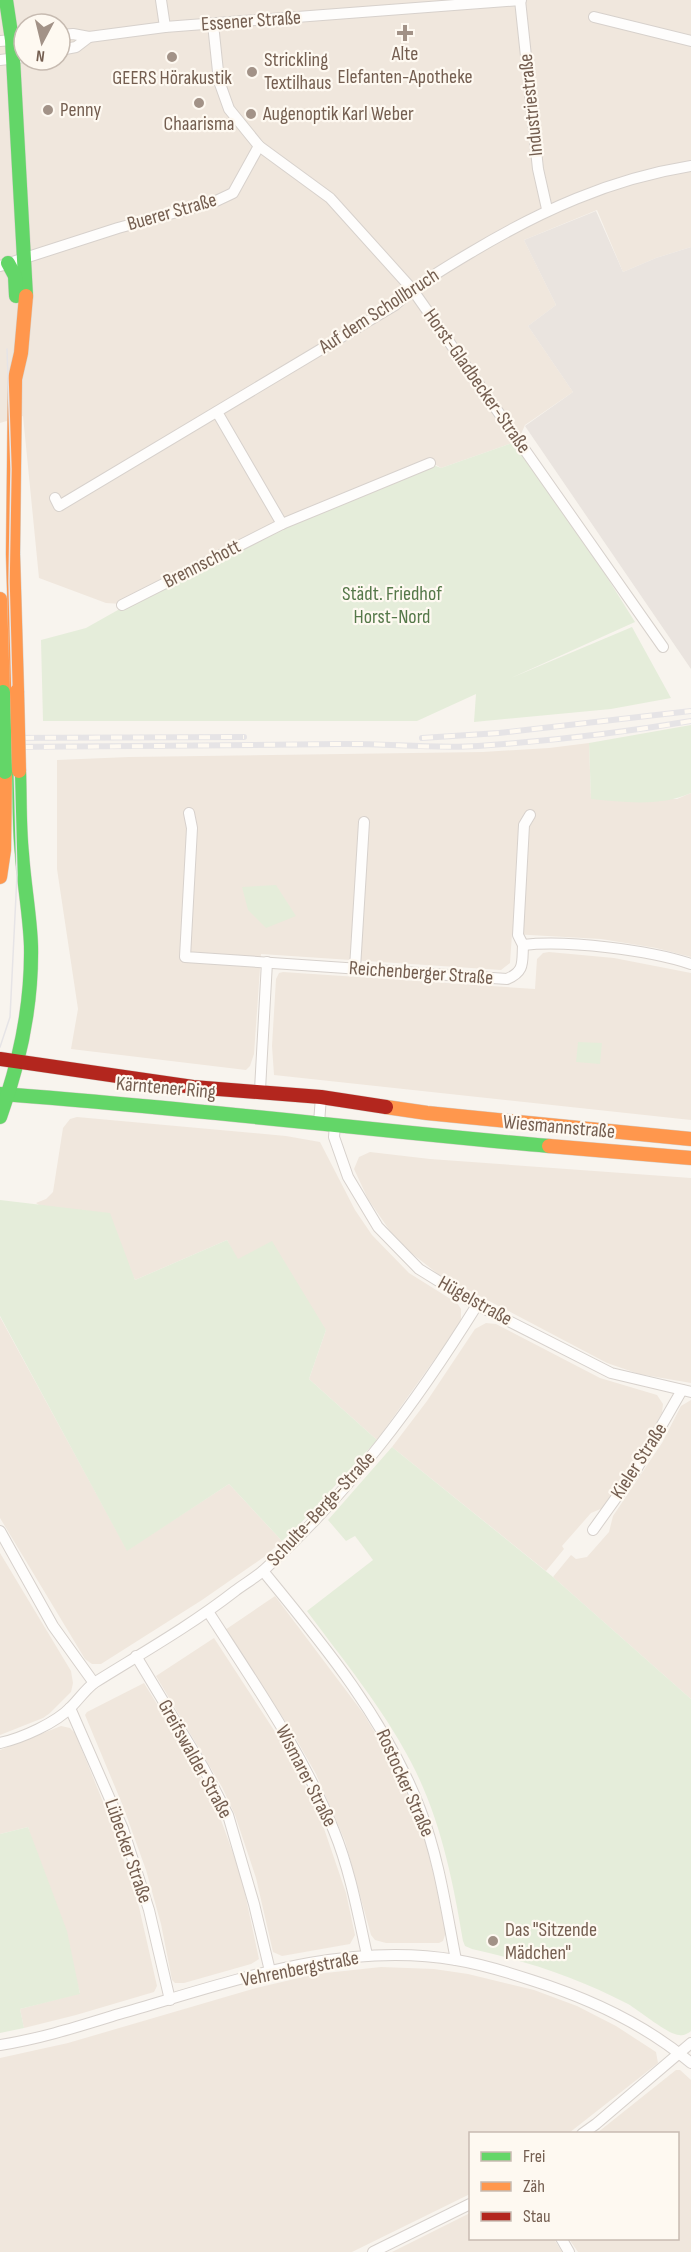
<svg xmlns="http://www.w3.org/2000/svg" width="691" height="2252" font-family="'Sofia Sans Condensed',sans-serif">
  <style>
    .residential { fill: #f0e7dd; fill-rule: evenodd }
    .industrial { fill: #eae4df }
    .green { fill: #e5edda }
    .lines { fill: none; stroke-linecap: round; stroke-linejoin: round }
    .street-casing { stroke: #d7d1cc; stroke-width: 12 }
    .fast-casing { stroke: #d6d0c9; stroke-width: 15 }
    .slow-casing { stroke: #d6d0c9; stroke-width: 15 }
    .jam-casing { stroke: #d6d0c9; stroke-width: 15 }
    .street { stroke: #fefdfc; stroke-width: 10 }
    .fast { stroke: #63d668; stroke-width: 14 }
    .slow { stroke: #ff974d; stroke-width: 14 }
    .jam { stroke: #b3261e; stroke-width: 14 }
    .tram { stroke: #e6e4e6; stroke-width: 1.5 }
    .rail-casing { stroke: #e6e4e6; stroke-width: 6 }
    .rail { stroke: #fef9f1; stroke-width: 4; stroke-dasharray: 11; stroke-linecap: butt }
    .fast-bridge-casing { stroke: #d6d0c9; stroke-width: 15; stroke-linecap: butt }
    .slow-bridge-casing { stroke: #d6d0c9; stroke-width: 15; stroke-linecap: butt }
    .fast-bridge { stroke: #63d668; stroke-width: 14 }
    .slow-bridge { stroke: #ff974d; stroke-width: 14 }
    .poi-dot { fill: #a29287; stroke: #fef9f1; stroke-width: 2 }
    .labels { text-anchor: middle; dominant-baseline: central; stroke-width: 4.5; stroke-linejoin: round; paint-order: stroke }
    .street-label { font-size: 20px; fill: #745e50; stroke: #fef9f1 }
    .poi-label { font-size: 20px; fill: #745e50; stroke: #fef9f1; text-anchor: start }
    .park-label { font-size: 20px; fill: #557849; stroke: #fef9f1 }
  </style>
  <rect width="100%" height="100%" fill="#f8f4ee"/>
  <g class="residential">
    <path d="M0 0H691V247L656 258 623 272 597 210 524 240 556 305 528 326 573 392 525 425 518 441 441 468 431 462 121 604 106 603 39 578 23 416 0 423ZM24 24H60V60H24Z"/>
    <path d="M589 743 591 799H677L691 793V957L656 948 601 939 512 934 510 963 501 970 261 954 254 1054 250 1066 246 1070 71 1049 78 1009 57 869V760L129 757 483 752 549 748Z"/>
    <path d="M549 952 614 958 691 973V1120L274 1075 272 1046 276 979 279 973 283 972 535 989 537 959 543 953Z"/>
    <path d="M77 1117 286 1136 320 1142 355 1210 372 1235 409 1273 457 1303 461 1309V1320L459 1325 377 1440 309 1379 326 1330 237 1260 227 1240 135 1280 129 1267 36 1203 46 1199 53 1192 63 1128 70 1119Z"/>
    <path d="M370 1152 430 1159 691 1178V1383L639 1374 607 1363 438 1274 410 1252 390 1231 368 1199 354 1169 359 1157Z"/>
    <path d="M0 1317 127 1550 229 1484 282 1541 264 1557 202 1600 101 1664H92L85 1659 0 1518Z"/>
    <path d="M486 1323 496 1324 600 1378 657 1395 663 1404 662 1413 629 1470 603 1508 591 1513 562 1546 564 1549 546 1571 392 1447 427 1401 475 1329Z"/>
    <path d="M691 1400V1699L553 1577 571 1555 576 1559 587 1557 609 1532 613 1516 662 1443 681 1406Z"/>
    <path d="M0 1553 71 1671 73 1683 71 1692 50 1713 43 1718 0 1735Z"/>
    <path d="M275 1596 363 1713 388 1754 405 1789 427 1845 437 1885 446 1932 443 1941 439 1943H386L375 1940 371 1935 345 1841 316 1774 291 1730 225 1630Z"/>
    <path d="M214 1638 281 1741 317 1808 346 1893 355 1935 350 1944 282 1956 273 1952 256 1878 235 1815 222 1787 156 1676Z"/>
    <path d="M144 1683 189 1756 217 1809 241 1875 259 1959 251 1964 184 1983H175L172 1980 161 1924 146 1870 123 1806 85 1715 87 1712Z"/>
    <path d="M61 1726 70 1728 75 1733 112 1824 139 1907 157 1986 154 1992 76 2015 24 2028 20 2009 80 1993 28 1827 0 1834V1750Z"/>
    <path d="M381 1967 434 1969 468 1974 534 1990 577 2006 616 2026 656 2052 658 2063 569 2133 470 2134V2194L352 2252H0V2058L68 2043 256 1988 316 1974Z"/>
    <path d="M676 2070H680L691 2080V2252H578L569 2239 678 2238V2134L597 2133Z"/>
    <path d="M470 2213V2238L554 2239 562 2252H392Z"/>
  </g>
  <path class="industrial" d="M596 211 623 272 656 258 691 247V669L525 426 573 392 528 326 556 305 524 240Z"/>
  <g class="green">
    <path d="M518 441 560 502 635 622 511 678 632 627 671 698 611 709 474 722 476 694 417 721H43L41 640 86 628 125 606 283 525 431 464 441 468Z"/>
    <path d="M691 725V793C659 807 625 802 591 799L589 743Z"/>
    <path d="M276 885 296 916 266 928 248 910 242 887Z"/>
    <path d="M578 1042 602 1043 600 1064 576 1062Z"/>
    <path d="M0 1200 110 1213 135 1280 227 1240 238 1259 272 1241 326 1330 309 1379 377 1440 299 1525 282 1541 229 1484 127 1551 0 1316Z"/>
    <path d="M392 1447 553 1577 691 1699V2031C687 2034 684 2036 679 2035 667 2034 640 2011 628 2004 578 1978 527 1961 472 1949L465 1946 463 1941C453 1880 440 1817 411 1762 383 1708 343 1660 307 1611L373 1560 355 1536 346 1541 328 1520Z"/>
    <path d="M28 1827 67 1931 80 1994 20 2009 24 2028 0 2033V1834Z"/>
  </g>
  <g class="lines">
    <defs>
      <g id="street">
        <path d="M161 0 165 27"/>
        <path d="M520 0 538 169 547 209"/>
        <path d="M594 17 691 41"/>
        <path d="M213 24 219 81 229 109 259 146 330 198 412 289 663 647"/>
        <path d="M60 35 73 34 89 37 165 27 521 0"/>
        <path d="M0 41 24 39"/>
        <path d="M60 50 76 47 89 37"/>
        <path d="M0 60 24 57"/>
        <path d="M0 266 118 228 214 202 233 193 259 146"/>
        <path d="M217 412 282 524"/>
        <path d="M55 498 59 506 395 305C418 284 443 269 470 253 540 211 610 179 691 166"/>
        <path d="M122 605 282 524 430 463"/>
        <path d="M189 813 192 828 185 957 507 979C525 971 522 963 523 945"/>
        <path d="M523 945C568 940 649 950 691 964"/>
        <path d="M523 945 518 935 524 825 530 815"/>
        <path d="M355 968 364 822"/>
        <path d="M260 1090 267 962"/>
        <path d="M319 1123 321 1097"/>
        <path d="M335 1125 334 1137 348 1177 378 1227 419 1269 477 1305 611 1373 691 1392"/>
        <path d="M593 1530 636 1470 682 1390"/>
        <path d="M0 1531 53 1626 94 1683"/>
        <path d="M263 1571C323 1644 386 1720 420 1809 439 1858 446 1909 456 1960"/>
        <path d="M209 1613C254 1683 303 1753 334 1831 350 1870 358 1914 367 1955"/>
        <path d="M136 1656 203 1767 228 1815 254 1904 270 1971"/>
        <path d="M70 1708 123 1829 149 1910 170 2000"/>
        <path d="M0 1743C22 1738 56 1723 71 1707 79 1699 85 1690 94 1683 142 1653 190 1626 235 1591 244 1584 255 1578 264 1570 351 1491 416 1403 477 1305"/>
        <path d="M0 2045C40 2039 80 2026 119 2014 228 1983 341 1940 456 1960 481 1964 507 1972 531 1980 588 1998 645 2024 691 2063"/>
        <path d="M582 2134 596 2124 691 2043"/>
        <path d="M561 2238 569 2252"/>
        <path d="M373 2252 470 2204"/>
      </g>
      <g id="fast">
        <path d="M6 0 12 40 26 296"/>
        <path d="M8 263 15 276 16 296"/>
        <path d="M0 1094C183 1107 366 1130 549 1146"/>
        <path d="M0 1117C20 1062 32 1004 31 946 30 915 24 885 22 854 19 826 20 799 19 771"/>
      </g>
      <g id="slow">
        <path d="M0 599 3 692"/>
        <path d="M17 691 13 554 15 379 21 353 26 296"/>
        <path d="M0 877 4 850 5 772"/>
        <path d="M386 1107 427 1113 691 1139"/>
        <path d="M549 1146 691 1158"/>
      </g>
      <path id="jam" d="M0 1059 193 1087 321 1097 386 1107"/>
    </defs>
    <use href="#street" class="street-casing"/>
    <use href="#fast" class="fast-casing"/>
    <use href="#slow" class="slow-casing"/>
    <use href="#jam" class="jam-casing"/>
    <use href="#street" class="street"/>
    <use href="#fast" class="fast"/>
    <use href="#slow" class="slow"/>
    <use href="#jam" class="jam"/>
    <path class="tram" d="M0 1047 10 1017 17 875 9 582 11 469 7 349"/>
    <defs>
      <g id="rail">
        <path d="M1 738 244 737"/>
        <path d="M422 738 499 733 691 711"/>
        <path d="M0 747C112 747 225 745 337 744 384 743 431 749 478 746 549 741 621 733 691 721"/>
      </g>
    </defs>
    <use href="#rail" class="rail-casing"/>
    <use href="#rail" class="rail"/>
    <defs>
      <path id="fast-bridge" d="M3 692 5 772"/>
      <path id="slow-bridge" d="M17 691 19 771"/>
    </defs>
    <use href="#fast-bridge" class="fast-bridge-casing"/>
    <use href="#slow-bridge" class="slow-bridge-casing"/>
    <use href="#fast-bridge" class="fast-bridge"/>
    <use href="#slow-bridge" class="slow-bridge"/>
  </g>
  <g class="poi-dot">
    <path d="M402 24h6v6h6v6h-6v6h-6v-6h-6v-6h6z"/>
    <circle cx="172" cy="57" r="6"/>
    <circle cx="252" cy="72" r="6"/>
    <circle cx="199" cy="103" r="6"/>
    <circle cx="48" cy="110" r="6"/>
    <circle cx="251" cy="114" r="6"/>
    <circle cx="493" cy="1941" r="6"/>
  </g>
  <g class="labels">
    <g class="street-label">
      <text transform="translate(251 21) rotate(-4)">Essener Straße</text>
      <text transform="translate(531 105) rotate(-96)">Industriestraße</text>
      <text transform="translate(172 212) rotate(-16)">Buerer Straße</text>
      <text transform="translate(379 311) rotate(-33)">Auf dem Schollbruch</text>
      <text transform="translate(477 381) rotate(55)">Horst-Gladbecker-Straße</text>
      <text transform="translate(202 564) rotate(-27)">Brennschott</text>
      <text transform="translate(421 973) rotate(4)">Reichenberger Straße</text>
      <text transform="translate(166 1088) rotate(5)">Kärntener Ring</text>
      <text transform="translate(559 1127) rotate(5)">Wiesmannstraße</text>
      <text transform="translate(475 1301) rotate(29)">Hügelstraße</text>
      <text transform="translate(639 1461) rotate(-57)">Kieler Straße</text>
      <text transform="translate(321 1509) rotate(-47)">Schulte-Berge-Straße</text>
      <text transform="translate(195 1759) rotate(61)">Greifswalder Straße</text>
      <text transform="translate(306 1776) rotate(63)">Wismarer Straße</text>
      <text transform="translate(405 1783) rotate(66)">Rostocker Straße</text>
      <text transform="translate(128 1851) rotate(71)">Lübecker Straße</text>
      <text transform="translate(300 1969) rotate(-11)">Vehrenbergstraße</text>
    </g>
    <g class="poi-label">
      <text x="405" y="54" text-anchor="middle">Alte<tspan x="405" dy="23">Elefanten-Apotheke</tspan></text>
      <text x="264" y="60">Strickling<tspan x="264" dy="23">Textilhaus</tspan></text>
      <text x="172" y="78" text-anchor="middle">GEERS Hörakustik</text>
      <text x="60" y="110">Penny</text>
      <text x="263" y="114">Augenoptik Karl Weber</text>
      <text x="199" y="124" text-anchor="middle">Chaarisma</text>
      <text x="505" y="1930">Das "Sitzende<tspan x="505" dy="23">Mädchen"</tspan></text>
    </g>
    <g class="park-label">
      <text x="392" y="594">Städt. Friedhof<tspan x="392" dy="23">Horst-Nord</tspan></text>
    </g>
  </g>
  <rect x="469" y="2132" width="210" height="108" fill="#fef9f1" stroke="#c7bbb1" stroke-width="1.5"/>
  <rect x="481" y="2152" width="30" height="9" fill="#63d668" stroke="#c7bbb1" stroke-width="1.5"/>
  <text x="523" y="2162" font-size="18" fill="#745e50">Frei</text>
  <rect x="481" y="2182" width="30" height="9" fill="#ff974d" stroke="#c7bbb1" stroke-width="1.5"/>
  <text x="523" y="2192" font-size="18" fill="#745e50">Zäh</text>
  <rect x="481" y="2212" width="30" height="9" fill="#b3261e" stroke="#c7bbb1" stroke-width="1.5"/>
  <text x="523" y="2222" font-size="18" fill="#745e50">Stau</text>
  <g transform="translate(42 42) rotate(187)"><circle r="28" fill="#fef9f1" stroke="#c7bbb1" stroke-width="1.5"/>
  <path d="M0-4.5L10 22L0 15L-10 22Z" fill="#a29287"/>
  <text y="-9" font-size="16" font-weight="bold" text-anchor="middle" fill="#745e50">N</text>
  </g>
</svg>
